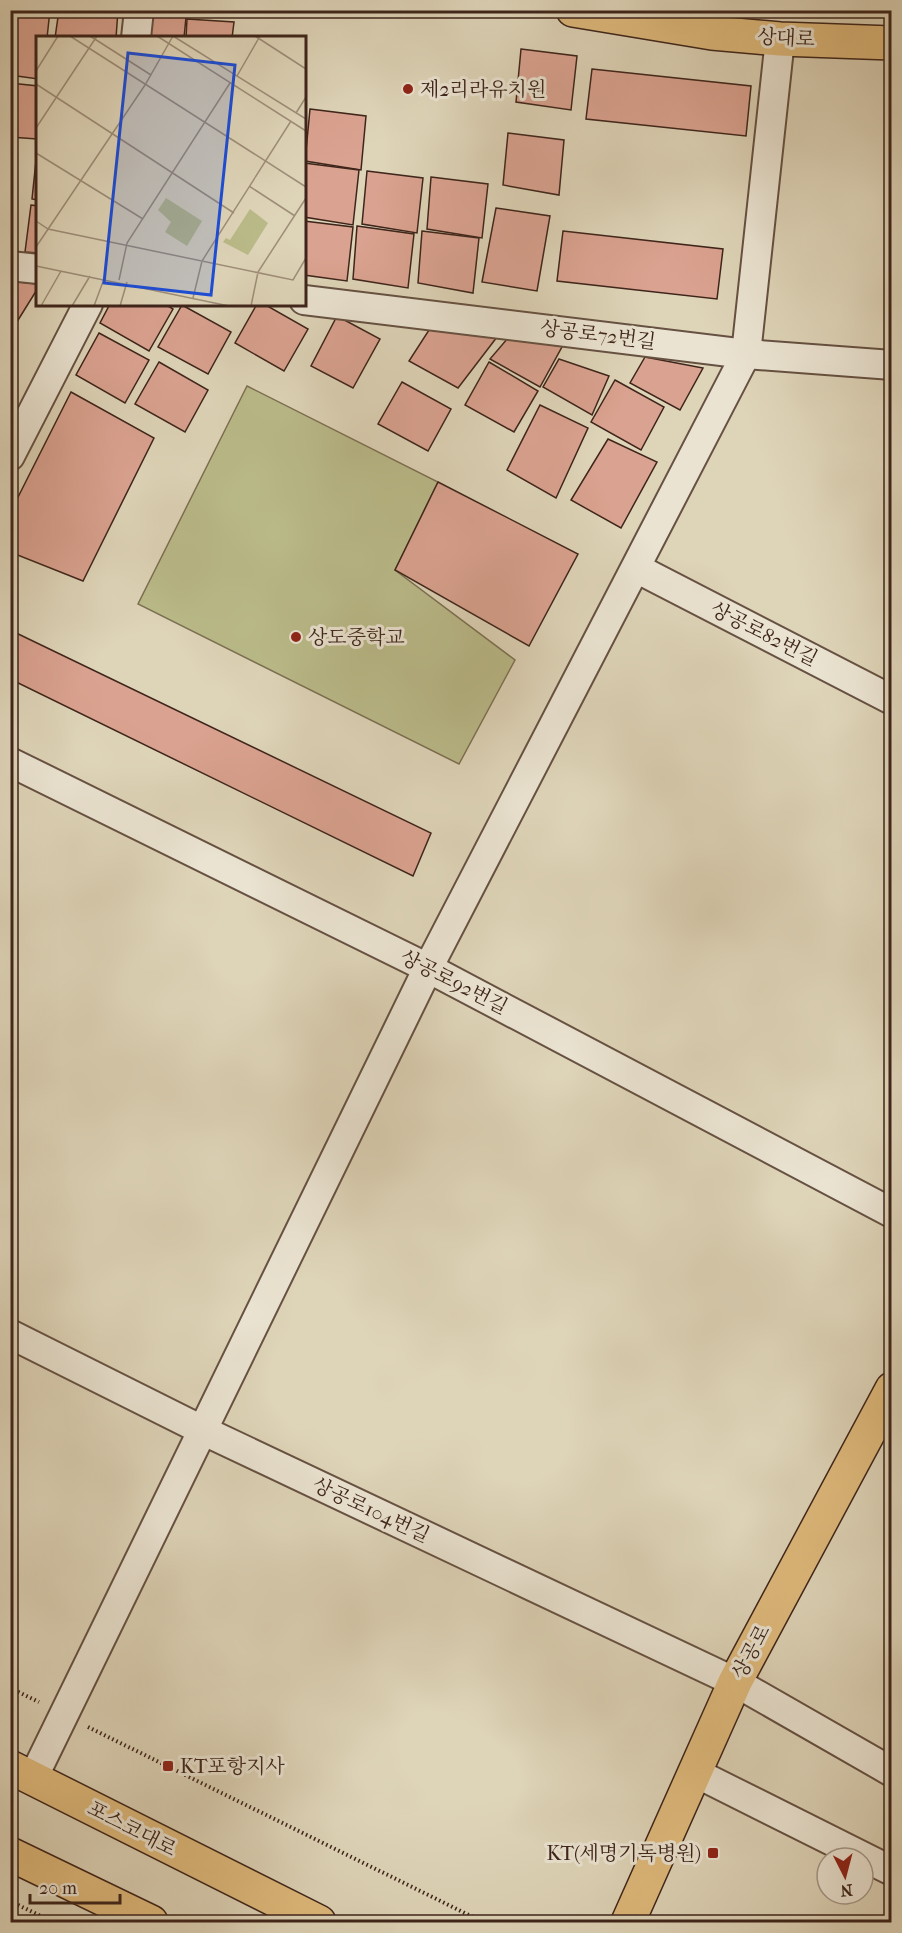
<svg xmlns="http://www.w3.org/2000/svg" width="902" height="1933" font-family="'IM FELL French Canon','Noto Serif KR',serif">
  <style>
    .green { fill: #baba89; stroke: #7c7052; stroke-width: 1.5 }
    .building { fill: #daa290; stroke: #3e251b; stroke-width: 1.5 }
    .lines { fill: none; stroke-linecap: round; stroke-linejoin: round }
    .minor-casing { stroke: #665142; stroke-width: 32 }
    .major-casing { stroke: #3e251b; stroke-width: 36 }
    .path { stroke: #3e251b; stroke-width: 4; stroke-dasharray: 1.5 3; stroke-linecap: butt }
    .minor { stroke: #eae3d1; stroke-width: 28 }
    .major { stroke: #dfba7c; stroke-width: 33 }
    .poi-dot { fill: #8f2418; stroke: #eae3d1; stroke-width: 2 }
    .labels { text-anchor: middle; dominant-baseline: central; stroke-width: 6; stroke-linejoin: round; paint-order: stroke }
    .street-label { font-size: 20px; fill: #3e251b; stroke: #eae3d1 }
    .poi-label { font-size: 20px; fill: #3e251b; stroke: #eae3d1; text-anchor: start }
    .inset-road { fill: none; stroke: #9e8e79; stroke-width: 1.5 }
    .view { fill: #1d4ed8; fill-opacity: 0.15; stroke: #1d4ed8; stroke-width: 3 }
    .inset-edge { fill: none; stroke: #3e251b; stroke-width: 3 }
  </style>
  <rect width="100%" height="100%" fill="#ded4b8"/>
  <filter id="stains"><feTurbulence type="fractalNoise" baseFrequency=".00333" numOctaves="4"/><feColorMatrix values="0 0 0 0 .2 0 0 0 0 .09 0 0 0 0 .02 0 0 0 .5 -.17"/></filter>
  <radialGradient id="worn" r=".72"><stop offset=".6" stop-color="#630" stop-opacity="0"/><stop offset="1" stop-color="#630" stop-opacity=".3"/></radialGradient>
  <path class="green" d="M247 386 438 482 395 570 515 660 459 764 138 604Z"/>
  <g class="building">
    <path d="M10 10H50L47 38H38V79L10 75Z"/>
    <path d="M59 10H118L116 38H55Z"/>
    <path d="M147 12 186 17 184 38H143Z"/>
    <path d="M187 19 234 22 232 38H186Z"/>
    <path d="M521 49 577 56 571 110 516 102Z"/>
    <path d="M592 69 751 86 746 136 586 119Z"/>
    <path d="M10 83 38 86 37 139 10 137Z"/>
    <path d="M310 109 366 116 361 170 305 161Z"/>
    <path d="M508 133 564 140 559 195 503 185Z"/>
    <path d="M37 151H38V200L32 199Z"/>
    <path d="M304 163 359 170 353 225 304 217Z"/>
    <path d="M367 171 423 178 417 233 362 224Z"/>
    <path d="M431 177 488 184 482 238 427 229Z"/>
    <path d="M31 205 38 206V253L25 252Z"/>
    <path d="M496 208 550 216 537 291 482 282Z"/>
    <path d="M304 221 353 227 347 281 304 275Z"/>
    <path d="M357 226 414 234 408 288 353 279Z"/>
    <path d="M422 231 479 238 473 293 418 283Z"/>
    <path d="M563 231 723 249 717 299 557 281Z"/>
    <path d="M10 281 38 284V288L10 333Z"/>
    <path d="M110 304H165L173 309 149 351 100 323Z"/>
    <path d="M257 304H264L308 329 284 371 235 343Z"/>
    <path d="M182 305 231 332 208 374 158 347Z"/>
    <path d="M337 316 380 339 353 388 311 366Z"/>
    <path d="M429 330 497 337 458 388 409 361Z"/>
    <path d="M99 333 149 360 125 403 76 375Z"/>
    <path d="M508 338 563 345 540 387 490 359Z"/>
    <path d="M645 357 703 368 680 410 630 383Z"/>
    <path d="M559 359 609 376 592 415 543 387Z"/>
    <path d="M159 362 208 390 185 432 135 404Z"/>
    <path d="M489 362 538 391 514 432 465 405Z"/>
    <path d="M615 380 664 407 641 450 591 422Z"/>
    <path d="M402 382 451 409 428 451 378 424Z"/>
    <path d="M71 392 154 438 83 581 10 552V513Z"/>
    <path d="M540 405 588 428 556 498 507 470Z"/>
    <path d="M608 439 657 462 621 528 571 500Z"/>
    <path d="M438 482 578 554 529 646 395 570Z"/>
    <path d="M10 630 431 833 413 876 10 679Z"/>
  </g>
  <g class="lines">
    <defs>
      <g id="minor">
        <path d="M712 33 716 10"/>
        <path d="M136 38 139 10"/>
        <path d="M10 266 38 269"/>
        <path d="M304 300 746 354 892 365"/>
        <path d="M10 456 88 304"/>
        <path d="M636 568 892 700"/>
        <path d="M10 762 428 968 892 1213"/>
        <path d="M10 1334 204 1431 735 1682 892 1772"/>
        <path d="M694 1772 892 1871"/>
        <path d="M33 1778 428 968 746 354 780 39"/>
      </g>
      <g id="major">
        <path d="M573 10 712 33 780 39 892 43"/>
        <path d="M10 1767 319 1922"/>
        <path d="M10 1854 151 1922"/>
        <path d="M628 1922 735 1682 892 1389"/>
      </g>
    </defs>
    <use href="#minor" class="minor-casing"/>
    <use href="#major" class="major-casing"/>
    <g class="path">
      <path d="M10 1688 39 1702"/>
      <path d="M88 1727 483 1922"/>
      <path d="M10 1901 53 1922"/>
    </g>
    <use href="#minor" class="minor"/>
    <use href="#major" class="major"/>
  </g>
  <g class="poi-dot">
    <circle cx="408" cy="89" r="6"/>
    <circle cx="296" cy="637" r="6"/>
    <rect x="162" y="1760" width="12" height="12" rx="3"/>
    <rect x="707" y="1847" width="12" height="12" rx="3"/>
  </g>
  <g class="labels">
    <g class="street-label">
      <text transform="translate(786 38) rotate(3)">상대로</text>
      <text transform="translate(598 335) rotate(7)">상공로72번길</text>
      <text transform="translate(764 634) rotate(27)">상공로82번길</text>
      <text transform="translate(454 982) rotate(27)">상공로92번길</text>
      <text transform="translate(371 1510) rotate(25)">상공로104번길</text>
      <text transform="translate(751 1652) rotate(-62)">상공로</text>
      <text transform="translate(132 1829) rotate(27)">포스코대로</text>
    </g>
    <g class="poi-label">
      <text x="420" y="89">제2리라유치원</text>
      <text x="308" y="637">상도중학교</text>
      <text x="180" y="1766">KT포항지사</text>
      <text x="701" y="1853" text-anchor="end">KT(세명기독병원)</text>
    </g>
  </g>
  <g transform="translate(36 36)">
    <rect width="270" height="270" fill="#ded4b8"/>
    <path d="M130 162 166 185 151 210 129 196 135 186 122 174ZM214 173 232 187 212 219 187 206 190 202 194 204Z" fill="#baba89"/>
    <path class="inset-road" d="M34 0 270 151M54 0 115 39M121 0 270 95M137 0 270 83M219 0 270 33M0 35 22 0M201 40 224 0M0 48 198 177M260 77 270 61M0 92 61 0M0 117 107 183M213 150 259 180M0 185 12 193 257 244 270 222M0 211 109 49 137 0M0 230 193 270M83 244 91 207 194 47M157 262 166 225 255 85M5 270 25 235M36 270 54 240M58 270 68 243M84 270 91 246M215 270 222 236 270 162"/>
    <path class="view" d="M92 17 199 29 175 259 68 247Z"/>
    <rect width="270" height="270" class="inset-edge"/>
  </g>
  <rect width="902" height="1933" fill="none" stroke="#ded4b8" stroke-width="36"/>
  <rect x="12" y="12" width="878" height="1909" fill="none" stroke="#3e251b" stroke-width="3"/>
  <rect x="18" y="18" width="866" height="1897" fill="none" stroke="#3e251b" stroke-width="1.5"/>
  <g transform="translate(845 1876) rotate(174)"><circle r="28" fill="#eae3d1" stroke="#a59788" stroke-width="1.5"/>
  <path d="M0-4.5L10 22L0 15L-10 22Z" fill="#8f2418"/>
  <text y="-9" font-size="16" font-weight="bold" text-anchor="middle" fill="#3e251b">N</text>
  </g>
  <path d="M30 1894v9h90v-9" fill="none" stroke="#3e251b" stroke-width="3"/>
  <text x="39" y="1894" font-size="18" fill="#3e251b" stroke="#eae3d1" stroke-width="4.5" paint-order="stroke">20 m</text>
  <rect width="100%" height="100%" filter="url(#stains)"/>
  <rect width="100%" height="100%" fill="url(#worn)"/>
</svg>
